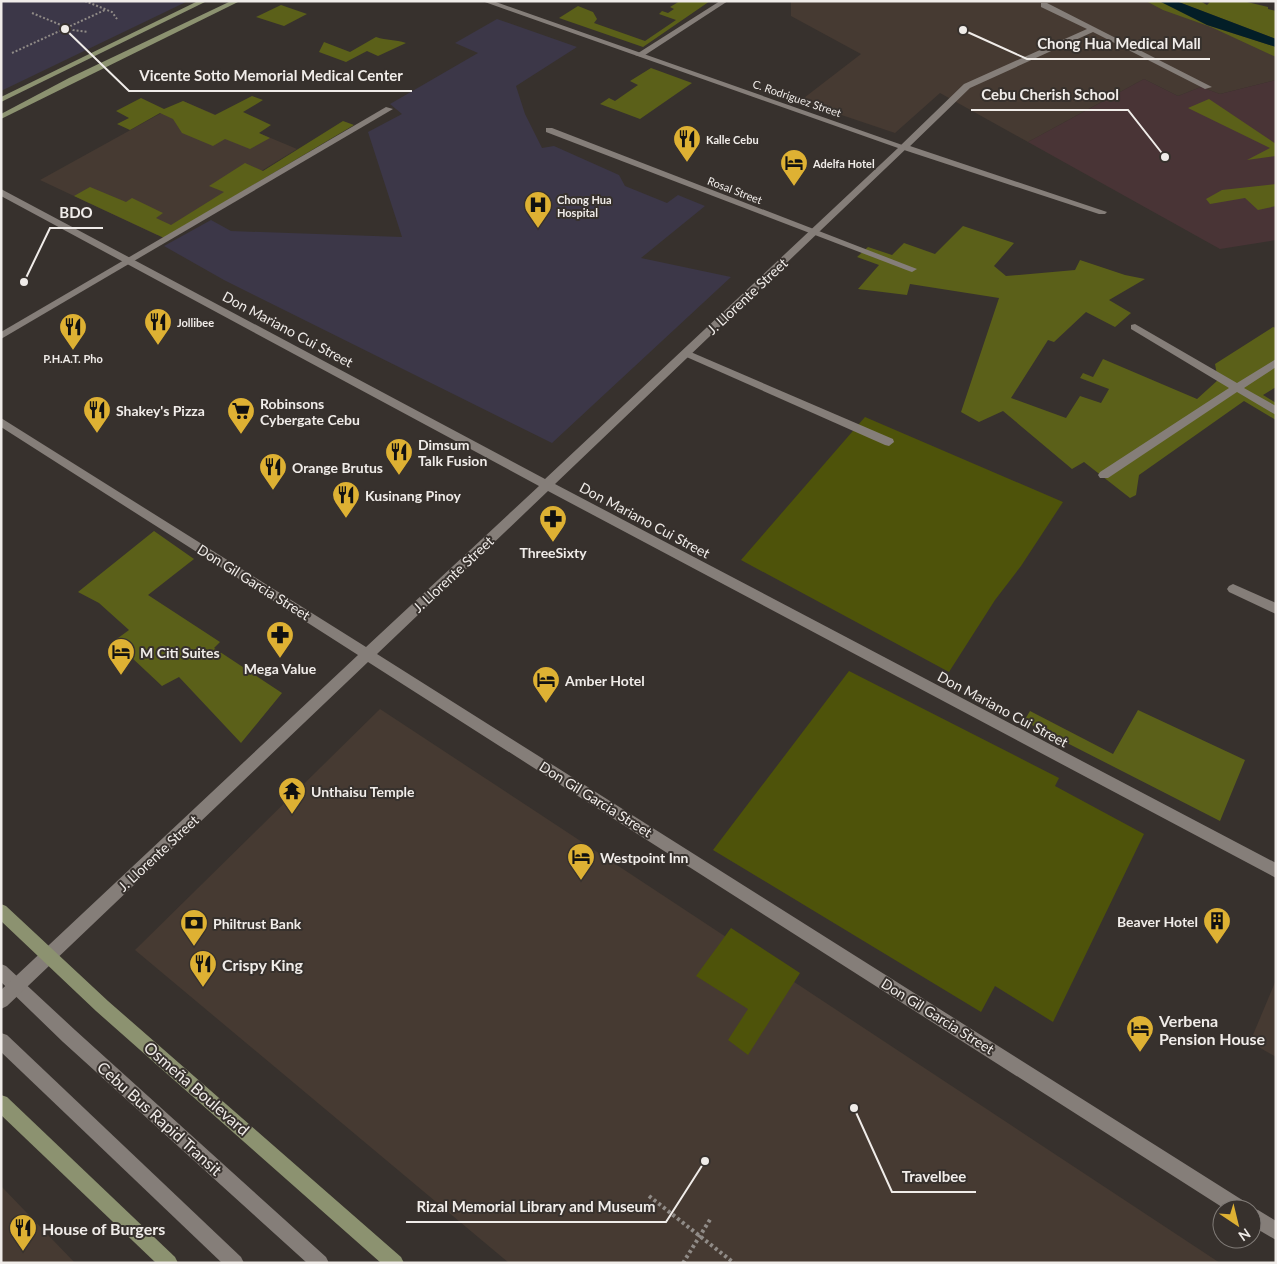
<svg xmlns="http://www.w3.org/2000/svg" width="1277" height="1264" font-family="Lato,sans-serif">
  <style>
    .built { fill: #463a32 }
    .education { fill: #493436 }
    .medical { fill: #3c3748 }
    .green { fill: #4e530a }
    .forest { fill: #5b6019 }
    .water { fill: #031e27 }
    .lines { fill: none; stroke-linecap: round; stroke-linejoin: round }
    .path-far1 { stroke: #908b87; stroke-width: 2; stroke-dasharray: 2 2; stroke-linecap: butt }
    .path { stroke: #908b87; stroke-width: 4; stroke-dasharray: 3 3; stroke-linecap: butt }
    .service { fill: #857e79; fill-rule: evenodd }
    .minor { fill: #857e79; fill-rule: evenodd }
    .tertiary { fill: #857e79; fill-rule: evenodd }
    .secondary { fill: #8c9270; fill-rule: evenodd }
    .labels { text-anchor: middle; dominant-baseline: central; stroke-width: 4; stroke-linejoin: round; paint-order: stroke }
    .far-street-label { font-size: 11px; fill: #f0ece9; stroke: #37312d }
    .far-poi-label { font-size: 11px; font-weight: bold; fill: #f0ece9; stroke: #37312d; text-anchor: start }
    .street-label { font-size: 14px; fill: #f0ece9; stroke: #37312d }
    .poi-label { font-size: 14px; font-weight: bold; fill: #f0ece9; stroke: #37312d; text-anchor: start }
    .near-poi-label { font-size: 16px; font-weight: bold; fill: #f0ece9; stroke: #37312d; text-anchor: start }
    .near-street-label { font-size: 16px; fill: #f0ece9; stroke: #37312d }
    .leader { fill: none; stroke: #f0ece9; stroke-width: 2 }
    .callout-dot { fill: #f0ece9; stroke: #37312d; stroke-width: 2 }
    .callout-label { font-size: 15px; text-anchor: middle; font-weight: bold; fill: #f0ece9; stroke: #37312d; stroke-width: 4; stroke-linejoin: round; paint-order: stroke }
  </style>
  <rect width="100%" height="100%" fill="#37312d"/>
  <g class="built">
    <path d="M791 1H1159L1276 49V80L1220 94 1201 87 1178 96 1144 79 1028 142 940 93 895 133 800 101 861 54 791 16Z"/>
    <path d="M183 101 297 149 157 235 40 180Z"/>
    <path d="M380 709 535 811 1220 1263H509L135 950Z"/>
    <path d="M1276 980V1057L1250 1042Z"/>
    <path d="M1 1186 75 1263H1Z"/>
  </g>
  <path class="education" d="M1144 79 1178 96 1201 87 1220 94 1276 80V240L1220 249 1028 142Z"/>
  <g class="medical">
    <path d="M1 1H188L1 91Z"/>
    <path d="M497 19 577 47 516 86 525 114 542 148 554 146 619 175 625 186 667 203 678 195 705 206 641 258 731 277 552 443 224 280 164 246 211 220 231 231 402 237 368 132 402 114 390 104 478 53 455 43Z"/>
  </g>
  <g class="green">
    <path d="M865 417 1063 502 1021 566 995 600 949 672 741 560Z"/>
    <path d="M849 671 1059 778 1055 786 1144 834 1053 1022 995 986 981 1012 713 850Z"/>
    <path d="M731 928 800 973 748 1055 728 1040 748 1009 696 976Z"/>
  </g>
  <g class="forest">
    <path d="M680 1H710L643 47 559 18 578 6 593 12 597 19 594 23 645 41 676 20 659 14 662 11 668 13 674 9 670 7Z"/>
    <path d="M1146 1H1160L1207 25 1276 47V57L1211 27 1163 10Z"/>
    <path d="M1176 1H1200L1207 5 1211 1H1243L1268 7V9L1276 11V39Z"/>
    <path d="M281 5 307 14 284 26 256 17Z"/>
    <path d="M376 37C387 41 395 39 406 43L378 56 367 51 346 62 319 52 324 42 350 52Z"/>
    <path d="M651 68 692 83 640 119 600 104 609 98 615 101 638 85 630 81Z"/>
    <path d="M252 96 263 100 243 112 271 125 259 133 270 138 250 149 225 139 213 146 182 133 173 119 160 113 130 130 117 124 129 118 116 111 141 98 164 109 183 101 215 115Z"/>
    <path d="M1209 99 1276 144V156L1247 160 1270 148 1188 108Z"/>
    <path d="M343 121 354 125 164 238 74 196 90 187 126 202 132 198 163 213 156 218 171 225 224 192 209 186 245 163 263 171Z"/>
    <path d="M1276 184V206L1258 210 1245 198 1210 204 1206 199 1222 190Z"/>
    <path d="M963 226 1014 243 994 266 1006 276 1075 270 1080 260 1125 275 1145 279 1109 300 1131 313 1115 327 1086 312 1054 342 1048 340 1011 398 1066 418 1080 396 1101 403 1109 389 1080 378 1083 373 1093 377 1103 359 1197 399 1218 380 1215 364 1273 327 1276 328V387L1263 395 1276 403V420L1244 401 1139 475 1136 495 1130 498 1084 462 1072 469 1003 411 979 422 961 412 999 298 910 284 907 295 858 289 879 265 857 257 868 247 892 255 904 243 935 254Z"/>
    <path d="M154 531 194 559 148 595 220 642 214 648 282 693 241 743 179 677 162 686 114 641 129 630 99 603 78 592Z"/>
    <path d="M1138 710 1245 760 1220 821 1024 721 1030 711 1113 754Z"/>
  </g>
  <path class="water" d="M1159 1H1176L1276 39V47L1207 25Z"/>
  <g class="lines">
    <g class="path-far1">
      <path d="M85 1 112 12 117 19"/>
      <path d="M32 13 73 30 88 32"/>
      <path d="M12 53 105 10"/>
    </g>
    <g class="path">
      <path d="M649 1196 734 1263"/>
      <path d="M683 1263 711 1218"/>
    </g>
    <g class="service">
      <path d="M1041 3H1047L1212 87 1205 89 1093 32 970 88 907 149H901V145L964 84 1087 29 1041 7Z"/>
      <path d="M386 107 393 109 1 339V332Z"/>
      <path d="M1135 324 1237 383 1276 359V367L1244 388 1276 406V415L1237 392 1108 478H1100L1098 475 1100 472 1229 388 1131 329V325Z"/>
      <path d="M686 350 893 439 894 442 889 446 885 445 682 355 681 353Z"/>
      <path d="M1 964 6 966 75 1030 326 1257 329 1263H307L63 1042 1 982Z"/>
      <path d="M1 1033 7 1035 241 1257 244 1263H222L1 1052Z"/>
    </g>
    <g class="minor">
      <path d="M720 1H728L642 57 635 55Z"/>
      <path d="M546 128H552L917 269 912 272 909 271 546 132Z"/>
      <path d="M901 145H907L1107 212 1105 214H1099L901 149Z"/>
      <path d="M1233 584 1276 603V614L1229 592 1227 589 1229 586Z"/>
    </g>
    <path class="tertiary" d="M482 1H493L908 147 555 484 1276 863V878L548 491 377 654 1247 1203 1249 1208 1258 1210 1276 1221V1240L1252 1226V1209H1225L368 662 7 1006 1 1009V990L358 655 1 427V418L366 647 539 486 1 196V189L545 479 898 148Z"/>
    <g class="secondary">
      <path d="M198 1H207L1 102V97Z"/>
      <path d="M231 1H240L1 119V114L69 78Z"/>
      <path d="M1 904 6 906 108 1001 401 1257 404 1263H381L96 1011 1 921Z"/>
      <path d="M1 1095 7 1097 175 1257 178 1263H156L1 1115Z"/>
    </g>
  </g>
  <defs>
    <symbol id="restaurant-pin" viewBox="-11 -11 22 30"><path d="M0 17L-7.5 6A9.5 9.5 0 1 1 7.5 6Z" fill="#deb133" stroke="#37312d"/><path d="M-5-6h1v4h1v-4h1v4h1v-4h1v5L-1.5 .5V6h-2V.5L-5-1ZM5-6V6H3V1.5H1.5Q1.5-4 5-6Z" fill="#111"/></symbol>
    <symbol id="hotel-pin" viewBox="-11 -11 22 30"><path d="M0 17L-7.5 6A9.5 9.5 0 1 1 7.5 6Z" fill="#deb133" stroke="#37312d"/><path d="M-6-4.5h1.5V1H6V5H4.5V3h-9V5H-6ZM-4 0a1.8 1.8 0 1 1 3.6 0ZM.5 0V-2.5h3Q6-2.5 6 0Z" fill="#111"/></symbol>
    <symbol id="hospital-pin" viewBox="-11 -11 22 30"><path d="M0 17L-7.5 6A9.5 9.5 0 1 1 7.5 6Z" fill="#deb133" stroke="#37312d"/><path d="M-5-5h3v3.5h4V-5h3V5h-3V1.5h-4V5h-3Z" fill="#111"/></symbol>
    <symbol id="supermarket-pin" viewBox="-11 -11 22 30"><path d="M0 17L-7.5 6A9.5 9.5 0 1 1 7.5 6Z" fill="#deb133" stroke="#37312d"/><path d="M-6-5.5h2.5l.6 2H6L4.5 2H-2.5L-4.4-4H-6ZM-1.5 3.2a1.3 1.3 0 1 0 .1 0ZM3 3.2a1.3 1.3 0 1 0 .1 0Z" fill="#111"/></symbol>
    <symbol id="pharmacy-pin" viewBox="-11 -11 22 30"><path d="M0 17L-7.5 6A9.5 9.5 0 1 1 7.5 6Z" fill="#deb133" stroke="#37312d"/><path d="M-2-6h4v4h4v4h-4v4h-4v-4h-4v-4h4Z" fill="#111"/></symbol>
    <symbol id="temple-pin" viewBox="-11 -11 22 30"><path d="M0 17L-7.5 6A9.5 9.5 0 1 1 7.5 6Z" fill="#deb133" stroke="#37312d"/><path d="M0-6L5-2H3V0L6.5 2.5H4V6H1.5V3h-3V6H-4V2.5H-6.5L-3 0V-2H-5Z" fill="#111"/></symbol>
    <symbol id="building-pin" viewBox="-11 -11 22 30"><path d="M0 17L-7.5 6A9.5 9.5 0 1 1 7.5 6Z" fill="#deb133" stroke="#37312d"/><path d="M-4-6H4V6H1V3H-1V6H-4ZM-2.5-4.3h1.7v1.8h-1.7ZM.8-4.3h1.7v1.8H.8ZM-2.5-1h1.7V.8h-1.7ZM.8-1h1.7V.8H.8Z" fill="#111"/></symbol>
    <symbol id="bank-pin" viewBox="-11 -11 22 30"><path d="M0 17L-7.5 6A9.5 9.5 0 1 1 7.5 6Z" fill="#deb133" stroke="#37312d"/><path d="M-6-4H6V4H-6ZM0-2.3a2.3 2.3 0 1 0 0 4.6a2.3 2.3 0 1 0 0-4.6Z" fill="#111"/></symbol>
  </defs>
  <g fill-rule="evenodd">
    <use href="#restaurant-pin" x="671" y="123" width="32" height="43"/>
    <use href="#hotel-pin" x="778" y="147" width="32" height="43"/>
    <use href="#hospital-pin" x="522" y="189" width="32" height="43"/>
    <use href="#restaurant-pin" x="142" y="306" width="32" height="43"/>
    <use href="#restaurant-pin" x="57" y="311" width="32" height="43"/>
    <use href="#restaurant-pin" x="81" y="394" width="32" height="43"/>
    <use href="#supermarket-pin" x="225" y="395" width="32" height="43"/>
    <use href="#restaurant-pin" x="383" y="436" width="32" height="43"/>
    <use href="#restaurant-pin" x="257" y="451" width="32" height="43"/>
    <use href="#restaurant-pin" x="330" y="479" width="32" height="43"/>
    <use href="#pharmacy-pin" x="537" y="503" width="32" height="43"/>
    <use href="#pharmacy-pin" x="264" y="619" width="32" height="43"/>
    <use href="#hotel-pin" x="105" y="636" width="32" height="43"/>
    <use href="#hotel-pin" x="530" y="664" width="32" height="43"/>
    <use href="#temple-pin" x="276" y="775" width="32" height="43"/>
    <use href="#hotel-pin" x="565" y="841" width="32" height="43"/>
    <use href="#building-pin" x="1201" y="905" width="32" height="43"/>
    <use href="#bank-pin" x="178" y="907" width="32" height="43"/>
    <use href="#restaurant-pin" x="187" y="948" width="32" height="43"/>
    <use href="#hotel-pin" x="1124" y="1013" width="32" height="43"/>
    <use href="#restaurant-pin" x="7" y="1212" width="32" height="43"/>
  </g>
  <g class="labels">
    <g class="far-street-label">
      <text transform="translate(797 98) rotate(19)">C. Rodriguez Street</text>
      <text transform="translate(735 190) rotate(21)">Rosal Street</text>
    </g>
    <g class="far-poi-label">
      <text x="706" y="139">Kalle Cebu</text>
      <text x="813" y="163">Adelfa Hotel</text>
      <text x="557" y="199">Chong Hua<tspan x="557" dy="13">Hospital</tspan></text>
      <text x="177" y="322">Jollibee</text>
      <text x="73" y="358" text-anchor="middle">P.H.A.T. Pho</text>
    </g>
    <g class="street-label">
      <text transform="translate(747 296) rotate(-43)">J. Llorente Street</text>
      <text transform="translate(288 329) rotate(28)">Don Mariano Cui Street</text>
      <text transform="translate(645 520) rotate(28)">Don Mariano Cui Street</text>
      <text transform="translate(453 574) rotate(-43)">J. Llorente Street</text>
      <text transform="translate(254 582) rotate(32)">Don Gil Garcia Street</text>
      <text transform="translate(1003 709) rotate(28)">Don Mariano Cui Street</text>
      <text transform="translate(596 799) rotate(32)">Don Gil Garcia Street</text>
      <text transform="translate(158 853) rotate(-43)">J. Llorente Street</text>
      <text transform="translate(938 1016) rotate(32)">Don Gil Garcia Street</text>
    </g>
    <g class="poi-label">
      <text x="260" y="403">Robinsons<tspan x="260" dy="16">Cybergate Cebu</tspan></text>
      <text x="116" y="410">Shakey's Pizza</text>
      <text x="418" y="444">Dimsum<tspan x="418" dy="16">Talk Fusion</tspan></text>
      <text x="292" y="467">Orange Brutus</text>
      <text x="365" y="495">Kusinang Pinoy</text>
      <text x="553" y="552" text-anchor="middle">ThreeSixty</text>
      <text x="140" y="652">M Citi Suites</text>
      <text x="280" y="668" text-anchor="middle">Mega Value</text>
      <text x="565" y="680">Amber Hotel</text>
      <text x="311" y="791">Unthaisu Temple</text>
      <text x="600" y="857">Westpoint Inn</text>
      <text x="1198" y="921" text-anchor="end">Beaver Hotel</text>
      <text x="213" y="923">Philtrust Bank</text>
    </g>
    <g class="near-poi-label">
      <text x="222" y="964">Crispy King</text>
      <text x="1159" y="1020">Verbena<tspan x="1159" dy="18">Pension House</tspan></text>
      <text x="42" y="1228">House of Burgers</text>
    </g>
    <g class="near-street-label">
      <text transform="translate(197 1088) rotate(41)">Osmeña Boulevard</text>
      <text transform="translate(160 1118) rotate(42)">Cebu Bus Rapid Transit</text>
    </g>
  </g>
  <path class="leader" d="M963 30L1027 59H1210M65 29L129 91H412M1165 157L1128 110H971M24 282L50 228H103M854 1108L892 1192H976M705 1161L666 1222H406"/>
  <g class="callout-dot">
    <circle cx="963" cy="30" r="5"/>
    <circle cx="65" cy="29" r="5"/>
    <circle cx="1165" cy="157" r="5"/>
    <circle cx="24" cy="282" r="5"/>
    <circle cx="854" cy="1108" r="5"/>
    <circle cx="705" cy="1161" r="5"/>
  </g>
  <g class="callout-label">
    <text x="1119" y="49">Chong Hua Medical Mall</text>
    <text x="271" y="81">Vicente Sotto Memorial Medical Center</text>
    <text x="1050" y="100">Cebu Cherish School</text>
    <text x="76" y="218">BDO</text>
    <text x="934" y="1182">Travelbee</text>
    <text x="536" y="1212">Rizal Memorial Library and Museum</text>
  </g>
  <rect width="1277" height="1264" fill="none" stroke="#f0ece9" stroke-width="5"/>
  <g transform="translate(1237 1224) rotate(145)"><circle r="24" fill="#37312d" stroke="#817c78"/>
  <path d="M0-4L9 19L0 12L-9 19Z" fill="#deb133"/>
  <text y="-8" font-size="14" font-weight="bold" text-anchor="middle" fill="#f0ece9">N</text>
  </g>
</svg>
